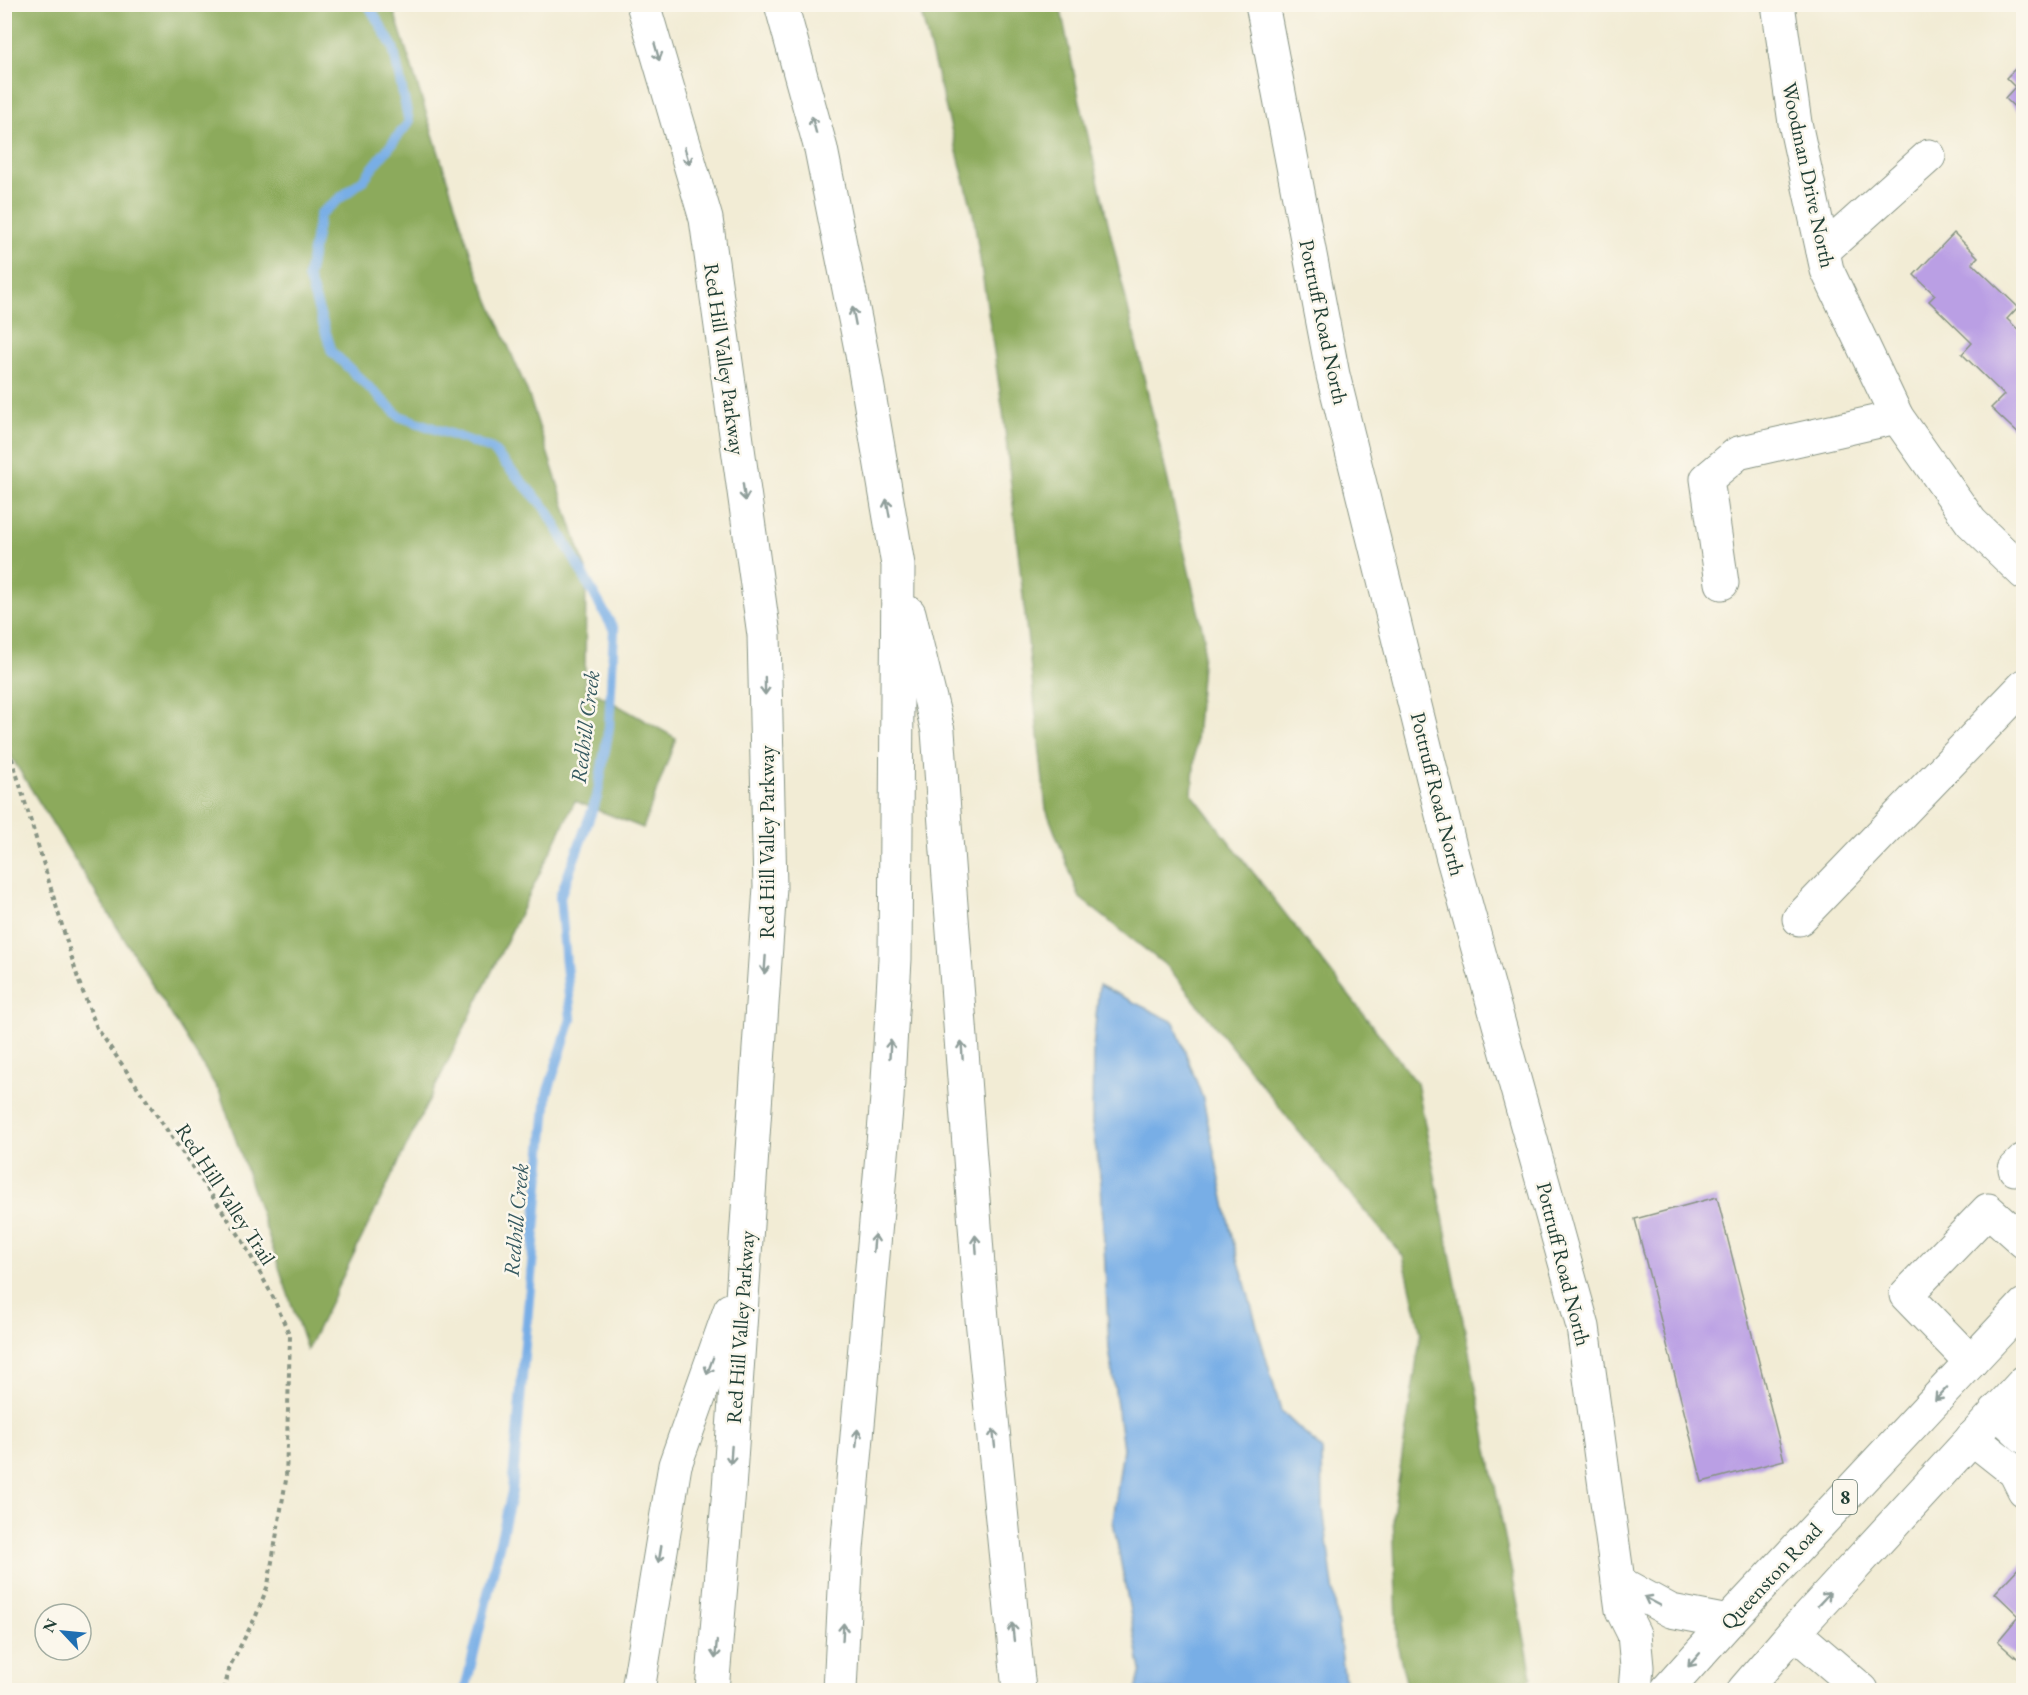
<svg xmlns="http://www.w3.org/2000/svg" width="2028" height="1695" font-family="'EB Garamond',serif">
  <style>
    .forest { fill: #8caa5c; stroke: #567448; stroke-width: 1.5 }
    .water { fill: #78aee6; stroke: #4c768d; stroke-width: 1.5 }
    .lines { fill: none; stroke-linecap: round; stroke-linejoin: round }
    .stream { stroke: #78aee6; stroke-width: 10 }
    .building { fill: #ba9fe4 }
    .minor-casing { stroke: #889484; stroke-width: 35 }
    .major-casing { stroke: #889484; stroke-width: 35 }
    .highway-casing { stroke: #889484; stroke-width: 35 }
    .path { stroke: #889484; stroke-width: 4; stroke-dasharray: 4.5 4.5; stroke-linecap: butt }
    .minor { stroke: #fff; stroke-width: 33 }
    .major { stroke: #fff; stroke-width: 33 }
    .highway { stroke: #fff; stroke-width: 33 }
    .oneway { stroke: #8f9e9a }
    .labels { text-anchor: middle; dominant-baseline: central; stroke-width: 5; stroke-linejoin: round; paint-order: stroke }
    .shield { fill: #fbf7ec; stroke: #61756b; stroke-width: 1.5 }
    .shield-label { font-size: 20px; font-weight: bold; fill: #1f3d34 }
    .street-label { font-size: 21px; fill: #1f3d34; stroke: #fbf7ec }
    .water-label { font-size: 22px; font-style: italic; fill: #355960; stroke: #fbf7ec }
  </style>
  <rect width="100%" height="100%" fill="#fbf7ec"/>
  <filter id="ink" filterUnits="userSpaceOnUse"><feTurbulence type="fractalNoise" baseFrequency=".0167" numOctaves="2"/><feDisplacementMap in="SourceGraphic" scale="12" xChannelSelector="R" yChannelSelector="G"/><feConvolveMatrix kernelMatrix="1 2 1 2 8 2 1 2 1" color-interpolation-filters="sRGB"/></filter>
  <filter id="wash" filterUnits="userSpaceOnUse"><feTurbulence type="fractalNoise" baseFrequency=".008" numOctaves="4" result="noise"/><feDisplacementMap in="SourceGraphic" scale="24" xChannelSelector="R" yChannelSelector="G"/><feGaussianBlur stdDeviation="1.35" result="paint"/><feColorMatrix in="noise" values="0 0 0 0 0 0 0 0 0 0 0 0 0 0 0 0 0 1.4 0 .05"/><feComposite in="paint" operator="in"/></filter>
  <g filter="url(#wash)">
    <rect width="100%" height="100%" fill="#f2ecd5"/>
    <g class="forest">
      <path d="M5 4 392 5 475 267 528 393 586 570 585 687 676 738 643 828 575 801 307 1350 220 1093 5 747Z"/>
      <path d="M919 5H1060L1080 102 1204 636 1192 794 1417 1083 1532 1677 1517 1690H1408L1398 1648 1393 1515 1421 1333 1403 1256 1307 1142 1169 968 1080 898 1046 809 1003 411 973 213Z"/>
    </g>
    <path class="water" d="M1099 985 1174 1022 1203 1099 1232 1237 1281 1411 1322 1450 1323 1508 1346 1690H1136L1141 1670 1113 1521 1123 1448 1109 1348 1101 1182 1092 1124 1093 1049Z"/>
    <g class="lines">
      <path class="stream" d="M368 4 393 47 409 122 363 180 320 214 308 277 332 352 399 416 492 449 547 510 614 630 609 727 597 797 560 897 571 1019 547 1094 512 1492 465 1690"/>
    </g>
    <g id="blocks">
      <g class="building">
        <path d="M2024 60V116L2005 98 2015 87 2006 78Z"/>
        <path d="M1954 233 1978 257 1972 263 2018 307 2007 319 2024 335V439L1991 408 2004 395 1962 354 1972 343 1929 301 1935 295 1914 275Z"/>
        <path d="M1717 1197 1784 1460 1702 1482 1635 1219Z"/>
        <path d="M2024 1562V1664L1998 1641 2019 1616 1995 1593Z"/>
      </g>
    </g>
  </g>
  <g filter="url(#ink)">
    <use href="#blocks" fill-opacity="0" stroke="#889484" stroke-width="1.5"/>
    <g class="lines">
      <defs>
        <g id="minor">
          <path d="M1262 4 1333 375 1452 855 1583 1327 1622 1610 1634 1634 1637 1667 1635 1690"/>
          <path d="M1778 4 1795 123 1827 270 1897 417 1971 522 2024 573"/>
          <path d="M1823 251 1929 156"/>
          <path d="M1722 583 1707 479 1738 453 1897 417"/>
          <path d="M1799 919 2024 686"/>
          <path d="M2015 1169 2024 1160"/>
          <path d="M1971 1362 1906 1295 1988 1210 2024 1242"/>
          <path d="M1996 1411 2024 1437"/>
          <path d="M1972 1438 2015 1472 2024 1490"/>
          <path d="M1618 1582 1671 1611 1728 1622"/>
          <path d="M1794 1632 1862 1690"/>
        </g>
        <g id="major">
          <path d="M1667 1690 1728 1622 2024 1305"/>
          <path d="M1744 1690 1794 1632 2024 1382"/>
        </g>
        <g id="highway">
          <path d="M643 4 706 219 764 635 770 887 729 1489 712 1690"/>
          <path d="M781 4 821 149 863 359 898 565 895 959 887 1098 847 1549 840 1690"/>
          <path d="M909 613 938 731 982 1319 1019 1690"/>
          <path d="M638 1690 675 1465 730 1310"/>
        </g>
      </defs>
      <use href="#minor" class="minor-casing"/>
      <use href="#major" class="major-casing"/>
      <use href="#highway" class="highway-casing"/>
      <path class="path" d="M4 732 79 982 97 1028 241 1238 272 1295 290 1336 286 1480 268 1585 256 1616 230 1666 224 1690"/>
      <use href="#minor" class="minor"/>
      <use href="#major" class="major"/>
      <use href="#highway" class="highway"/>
    </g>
    <defs><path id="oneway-shaft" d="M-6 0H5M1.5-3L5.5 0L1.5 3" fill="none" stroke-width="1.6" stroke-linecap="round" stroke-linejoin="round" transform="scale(1.5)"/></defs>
    <g class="oneway">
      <use href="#oneway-shaft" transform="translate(657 52) rotate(74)"/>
      <use href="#oneway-shaft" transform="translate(814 125) rotate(-105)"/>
      <use href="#oneway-shaft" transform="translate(687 156) rotate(74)"/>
      <use href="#oneway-shaft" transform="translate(854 316) rotate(-101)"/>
      <use href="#oneway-shaft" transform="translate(744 492) rotate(82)"/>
      <use href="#oneway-shaft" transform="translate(888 508) rotate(-100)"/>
      <use href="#oneway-shaft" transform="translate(765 686) rotate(89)"/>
      <use href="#oneway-shaft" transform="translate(765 965) rotate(94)"/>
      <use href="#oneway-shaft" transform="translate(890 1049) rotate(-87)"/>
      <use href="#oneway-shaft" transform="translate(962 1050) rotate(-94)"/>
      <use href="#oneway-shaft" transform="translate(874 1243) rotate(-85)"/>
      <use href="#oneway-shaft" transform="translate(976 1244) rotate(-94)"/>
      <use href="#oneway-shaft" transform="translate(710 1366) rotate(110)"/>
      <use href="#oneway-shaft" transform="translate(1941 1394) rotate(133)"/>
      <use href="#oneway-shaft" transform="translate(857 1438) rotate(-85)"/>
      <use href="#oneway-shaft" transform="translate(994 1438) rotate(-96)"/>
      <use href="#oneway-shaft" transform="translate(731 1455) rotate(94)"/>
      <use href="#oneway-shaft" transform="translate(660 1554) rotate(99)"/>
      <use href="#oneway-shaft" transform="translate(1824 1599) rotate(-47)"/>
      <use href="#oneway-shaft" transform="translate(1652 1601) rotate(-152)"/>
      <use href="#oneway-shaft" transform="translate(843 1632) rotate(-87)"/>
      <use href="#oneway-shaft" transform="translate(1013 1632) rotate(-96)"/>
      <use href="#oneway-shaft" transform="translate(716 1650) rotate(95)"/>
      <use href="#oneway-shaft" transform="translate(1694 1660) rotate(131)"/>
    </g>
  </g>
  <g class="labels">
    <rect class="shield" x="1833" y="1480" width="24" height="34" rx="4.5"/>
    <g class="shield-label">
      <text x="1845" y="1497">8</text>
    </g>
    <g class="street-label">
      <text transform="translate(1809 175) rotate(78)">Woodman Drive North</text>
      <text transform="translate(1324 322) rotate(78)">Pottruff Road North</text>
      <text transform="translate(725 359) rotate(82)">Red Hill Valley Parkway</text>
      <text transform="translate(1438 794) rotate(76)">Pottruff Road North</text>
      <text transform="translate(766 842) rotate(-90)">Red Hill Valley Parkway</text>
      <text transform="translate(226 1194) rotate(57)">Red Hill Valley Trail</text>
      <text transform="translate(1564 1264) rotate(76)">Pottruff Road North</text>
      <text transform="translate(740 1327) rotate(-86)">Red Hill Valley Parkway</text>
      <text transform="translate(1771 1576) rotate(-47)">Queenston Road</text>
    </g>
    <g class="water-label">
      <text transform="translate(585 727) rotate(-83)">Redhill Creek</text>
      <text transform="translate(516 1220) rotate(-85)">Redhill Creek</text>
    </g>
  </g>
  <rect width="2028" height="1695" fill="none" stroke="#fbf7ec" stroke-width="24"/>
  <g transform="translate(63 1632) rotate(296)"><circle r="28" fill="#fbf7ec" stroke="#a3ada2" stroke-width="1.5"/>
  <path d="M0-4.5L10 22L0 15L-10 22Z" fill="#1f6fb2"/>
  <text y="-9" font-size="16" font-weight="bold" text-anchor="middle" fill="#1f3d34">N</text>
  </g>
</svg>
